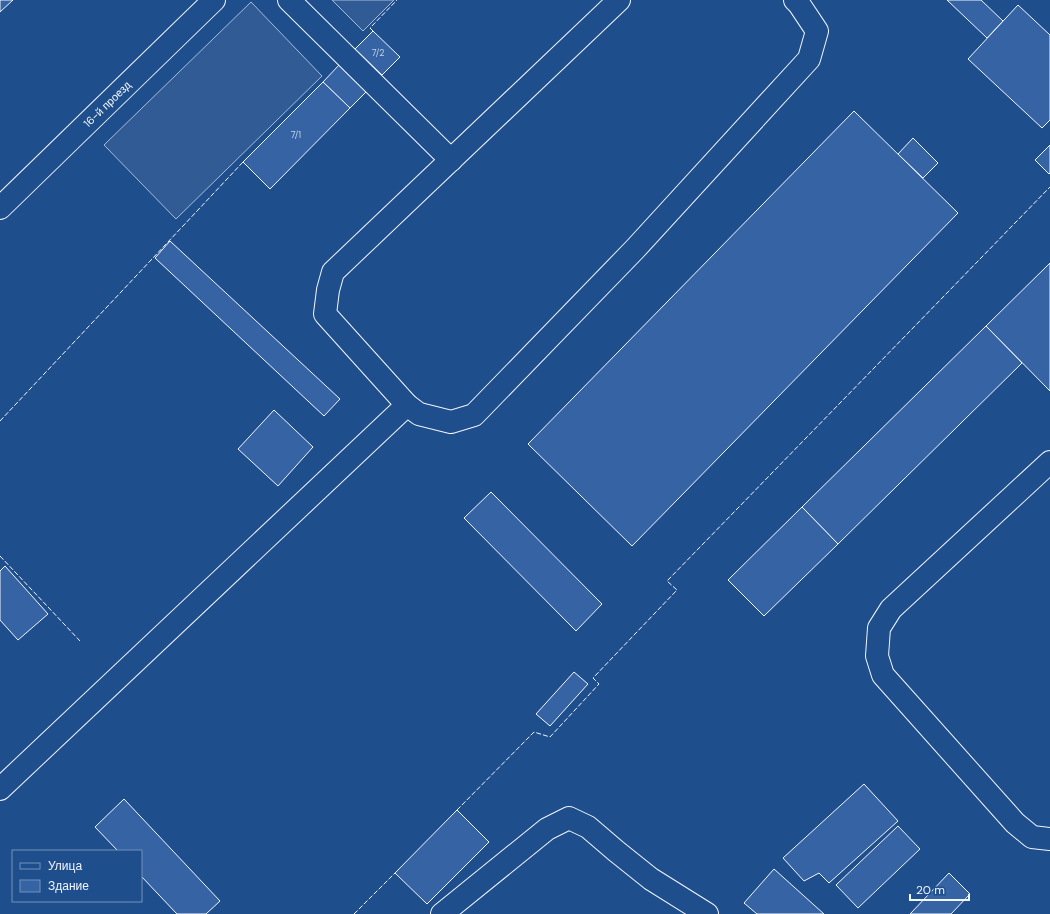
<svg xmlns="http://www.w3.org/2000/svg" width="1050" height="914" font-family="'DM Sans',sans-serif">
  <style>
    .parking { fill: #305b95; stroke: #a8bbd7 }
    .building { fill: #3563a3; stroke: #f2f6ff }
    .lines { fill: none; stroke-linecap: round; stroke-linejoin: round }
    .minor-casing { stroke: #f2f6ff; stroke-width: 24 }
    .minor { stroke: #1f4e8c; stroke-width: 22 }
    .fence { stroke: #f2f6ff; stroke-width: 1; stroke-dasharray: 5 2; stroke-linecap: butt }
    .labels { text-anchor: middle; dominant-baseline: central; stroke-width: 3; stroke-linejoin: round; paint-order: stroke }
    .number-label { font-size: 9px; fill: #c3d1e8 }
    .street-label { font-size: 11px; fill: #f2f6ff; stroke: #1f4e8c }
  </style>
  <rect width="100%" height="100%" fill="#1f4e8c"/>
  <g class="parking">
    <path d="M332 0H394L363 31Z"/>
    <path d="M251 2 322 76 176 219 104 145Z"/>
  </g>
  <g class="building">
    <path d="M0 0H13L0 12Z"/>
    <path d="M947 0H981L1003 21 987 38Z"/>
    <path d="M1018 5 1050 35V120L1042 128 968 59Z"/>
    <path d="M373 31 400 57 382 75 355 49Z"/>
    <path d="M339 65 366 92 350 108 323 82Z"/>
    <path d="M323 82 350 108 270 189 243 162Z"/>
    <path d="M854 111 958 213 632 546 528 444Z"/>
    <path d="M913 138 938 163 923 178 898 154Z"/>
    <path d="M1050 145V173L1049 174 1035 160Z"/>
    <path d="M170 241 340 399 324 416 155 258Z"/>
    <path d="M1050 263V391L986 326Z"/>
    <path d="M986 326 1022 363 838 544 802 507Z"/>
    <path d="M274 410 313 447 278 486 238 449Z"/>
    <path d="M491 492 602 604 576 631 464 518Z"/>
    <path d="M802 507 838 544 764 616 728 580Z"/>
    <path d="M5 566 48 614 18 640 0 620V571Z"/>
    <path d="M574 672 588 684 550 726 536 714Z"/>
    <path d="M864 784 898 821 829 883 819 873 804 881 783 858Z"/>
    <path d="M124 799 220 901 206 914H177L141 876V851H118L95 827Z"/>
    <path d="M457 810 489 842 427 904 395 873Z"/>
    <path d="M898 826 920 849 858 908 836 885Z"/>
    <path d="M774 869 824 914H757L744 903Z"/>
    <path d="M949 873 970 894 951 914H910Z"/>
  </g>
  <g class="lines">
    <defs>
      <g id="minor">
        <path d="M289 0 451 160"/>
        <path d="M619 0 333 272 328 290 325 314 407 405 419 414 451 422 474 415 635 249 809 59 817 31 799 4 795 0"/>
        <path d="M0 208 214 0"/>
        <path d="M1050 462 891 609 879 628 877 656 883 675 1015 823 1032 837 1050 839"/>
        <path d="M0 789 407 405"/>
        <path d="M442 914 547 829 569 818 588 827 616 851 651 879 707 914"/>
      </g>
    </defs>
    <use href="#minor" class="minor-casing"/>
    <use href="#minor" class="minor"/>
    <g class="fence">
      <path d="M373 31 370 28 397 0"/>
      <path d="M0 421 243 162"/>
      <path d="M0 556 80 641"/>
      <path d="M457 810 534 732 550 737 599 684 593 678 677 590 667 581 1050 187"/>
      <path d="M354 914 395 873"/>
    </g>
  </g>
  <g class="labels">
    <g class="number-label">
      <text x="378" y="53">7/2</text>
      <text x="296" y="135">7/1</text>
    </g>
    <g class="street-label">
      <text transform="translate(107 104) rotate(-44)">16-й проезд</text>
    </g>
  </g>
  <rect x="12" y="850" width="130" height="52" fill="#1f4e8c" stroke="#7391ba"/>
  <rect x="20" y="863" width="20" height="6" fill="#1f4e8c" stroke="#7391ba"/>
  <text x="48" y="870" font-size="12" fill="#f2f6ff">Улица</text>
  <rect x="20" y="880" width="20" height="12" fill="#3563a3" stroke="#7391ba"/>
  <text x="48" y="890" font-size="12" fill="#f2f6ff">Здание</text>
  <path d="M910 894v6h59v-6" fill="none" stroke="#f2f6ff" stroke-width="2"/>
  <text x="916" y="894" font-size="12" fill="#f2f6ff" stroke="#1f4e8c" stroke-width="3" paint-order="stroke">20 m</text>
</svg>
